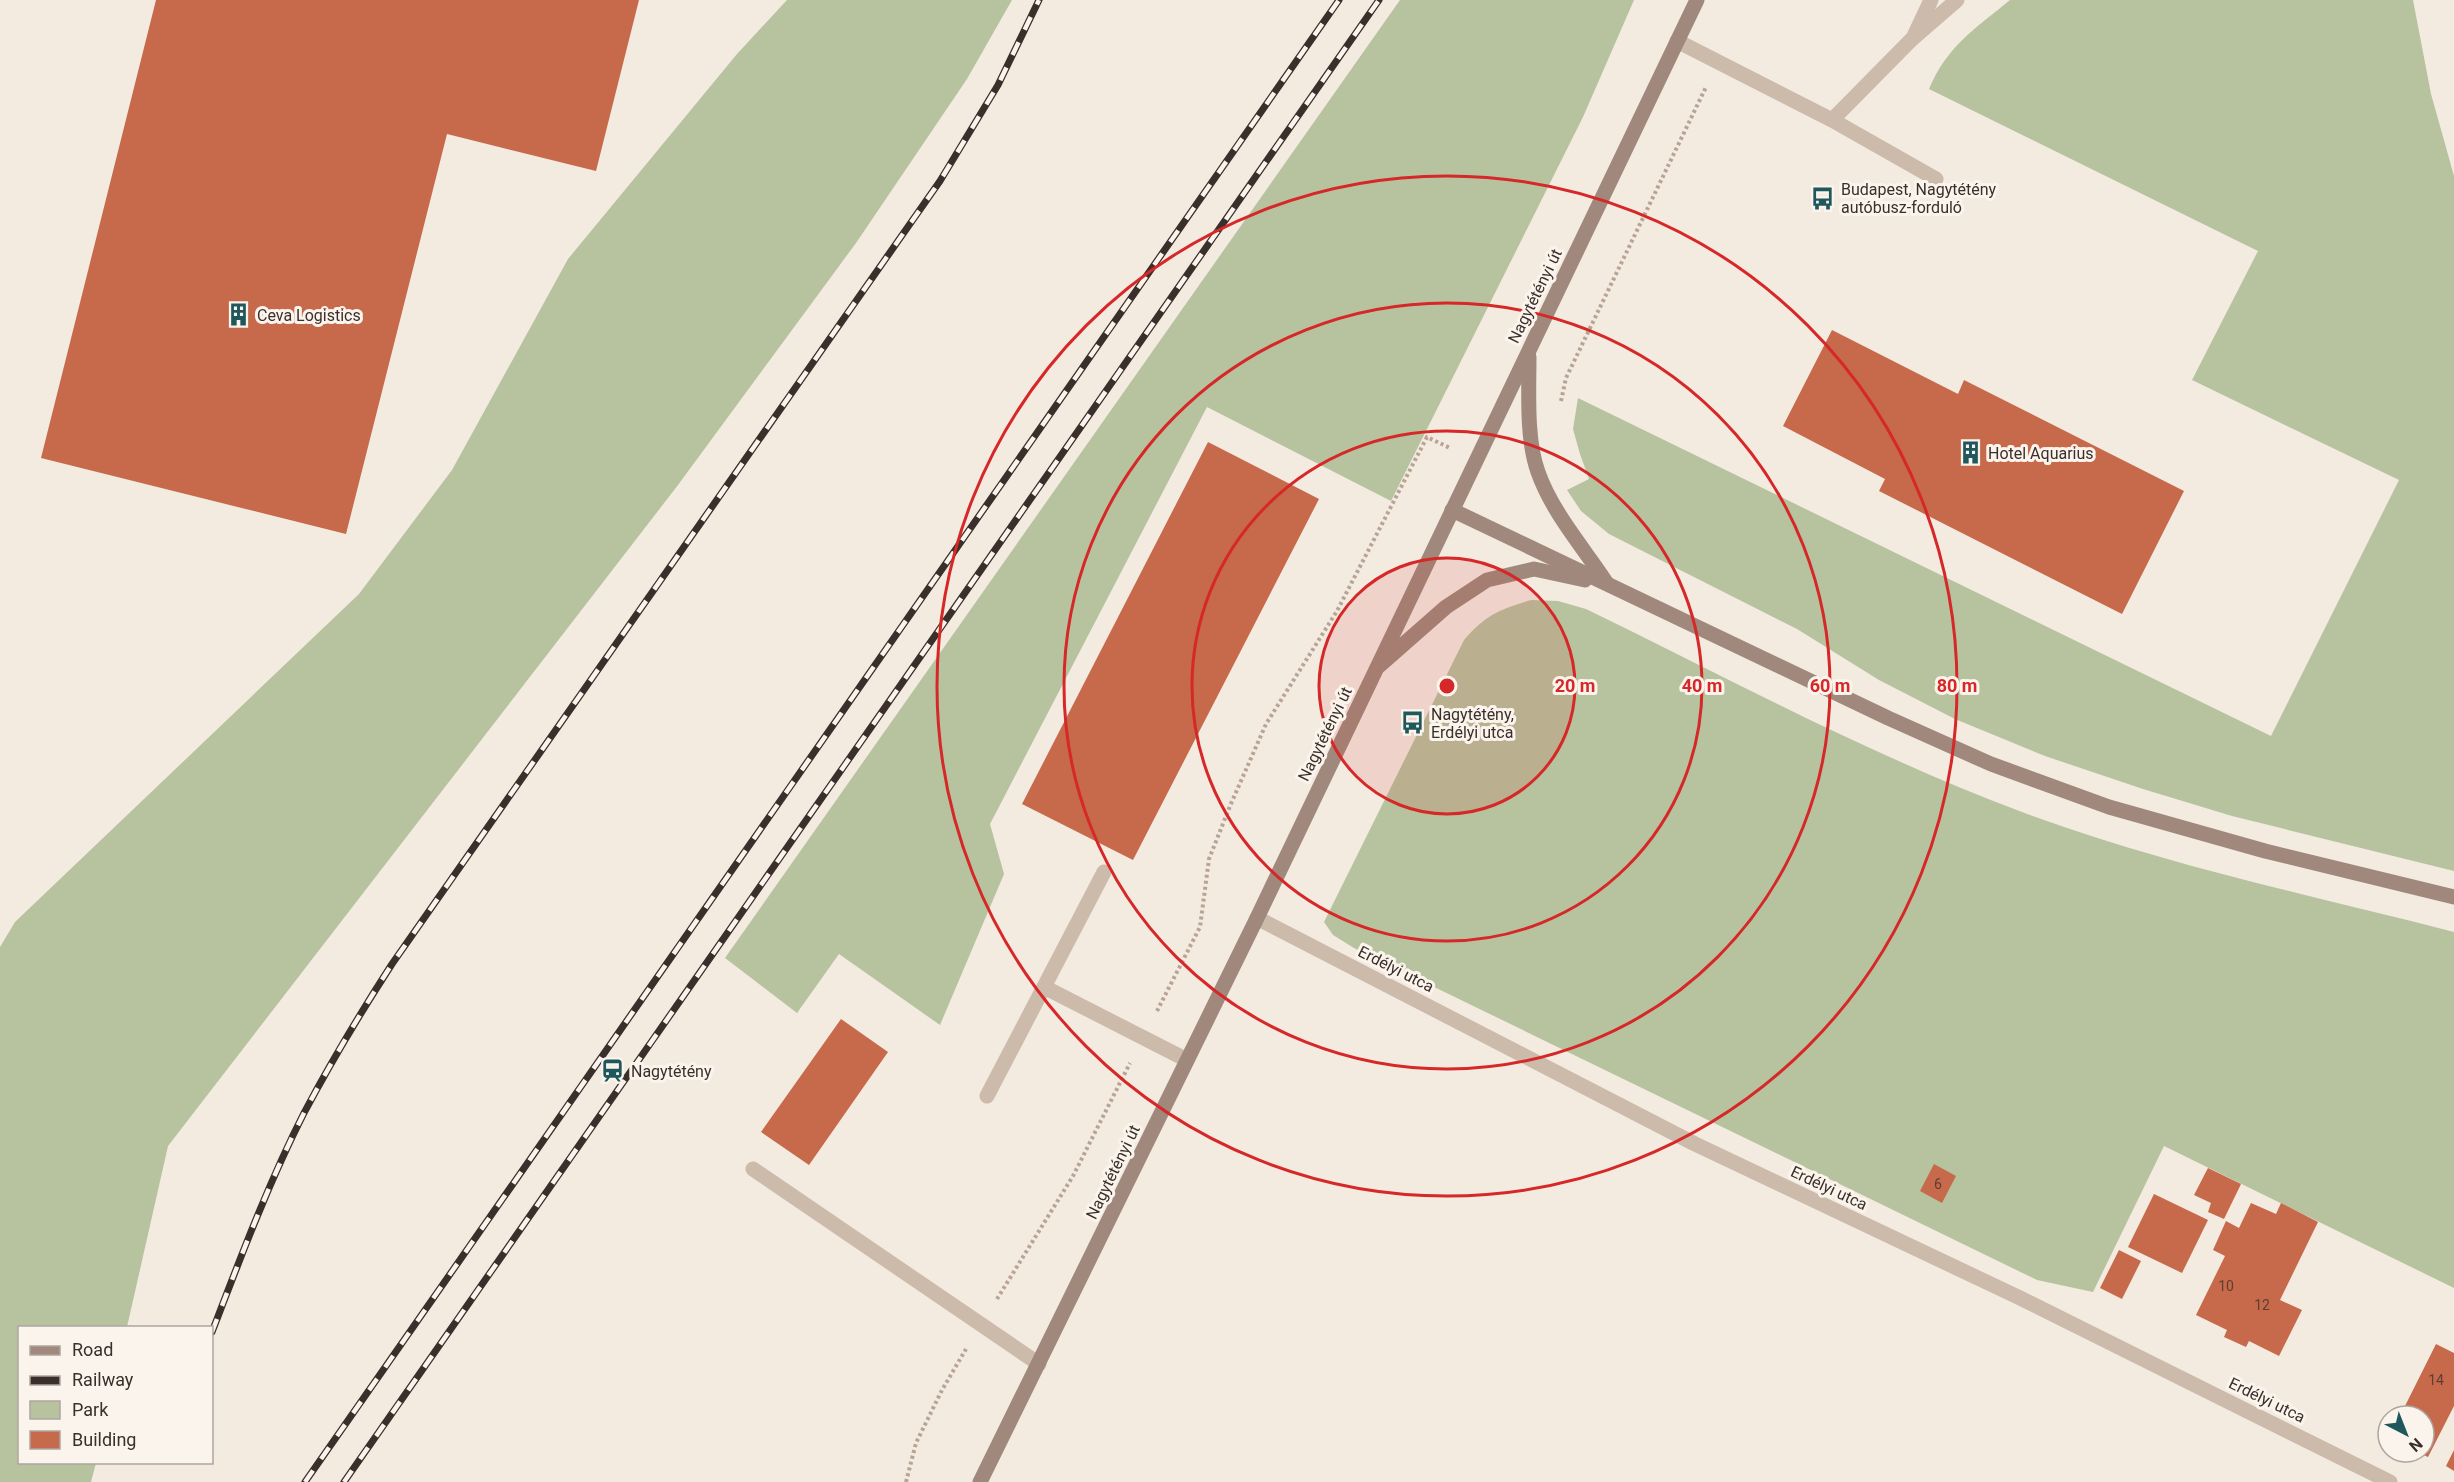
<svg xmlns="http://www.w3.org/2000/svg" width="2454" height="1482" font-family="Roboto,sans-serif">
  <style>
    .green { fill: #b7c39f }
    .building { fill: #c7694b }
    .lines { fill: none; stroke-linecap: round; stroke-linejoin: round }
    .path { stroke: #b8a495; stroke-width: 4; stroke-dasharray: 3 3; stroke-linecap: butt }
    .lane { stroke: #ccbaab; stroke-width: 15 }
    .street { stroke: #ccbaab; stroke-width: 15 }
    .secondary { stroke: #a0897c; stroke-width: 15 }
    .rail-casing { stroke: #3a2f2a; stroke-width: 7 }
    .rail { stroke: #fbf4ed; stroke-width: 4.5; stroke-dasharray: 14; stroke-linecap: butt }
    .ring { fill: none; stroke: #d62828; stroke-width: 3 }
    .labels { text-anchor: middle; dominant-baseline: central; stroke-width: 6; stroke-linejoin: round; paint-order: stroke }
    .number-label { font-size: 14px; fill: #5d3e32 }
    .poi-label { font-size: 16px; fill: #3a2f2a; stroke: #fbf4ed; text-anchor: start }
    .street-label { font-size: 16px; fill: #3a2f2a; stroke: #fbf4ed }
    .centre { fill: #d62828; stroke: #fbf4ed; stroke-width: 3 }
    .ring-label { font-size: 18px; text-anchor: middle; font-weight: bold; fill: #d62828; stroke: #fbf4ed; stroke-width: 6; stroke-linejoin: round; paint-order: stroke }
  </style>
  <rect width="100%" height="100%" fill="#f3eae0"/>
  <g class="green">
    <path d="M787 0H1012L967 79 856 243 678 485 168 1146 127 1327 20 1328V1462L96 1463 91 1482H0V947L15 922 359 594 452 470 568 259 737 54Z"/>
    <path d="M1400 0H1634L1583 117 1391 501 1207 407 990 824 1004 874 940 1025 839 954 797 1013 725 958Z"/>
    <path d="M2010 0H2413L2431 94 2454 176V871L2232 816 2143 789 2045 756 1955 719 1879 680 1797 629 1609 534 1581 511 1567 490 1589 479 1580 454 1573 429 1578 398 2271 736 2399 480 2192 380 2258 251 1929 89C1947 46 1975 29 2010 0Z"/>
    <path d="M1531 600 1558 601 1586 609C1730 679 1872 756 2022 812 2162 864 2309 895 2454 932V1288L2164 1146 2093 1292 2037 1280 1354 948 1333 935 1324 922 1464 640C1487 614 1499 610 1531 600Z"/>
  </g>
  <g class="building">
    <path d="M156 0H639L596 171 447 134 346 534 41 458Z"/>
    <path d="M1832 330 1958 394 1964 380 2184 491 2122 614 1879 491 1885 479 1783 426Z"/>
    <path d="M1208 442 1319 499 1133 860 1022 804Z"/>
    <path d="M841 1019 888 1052 809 1165 761 1132Z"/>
    <path d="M1934 1164 1956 1176 1942 1203 1920 1191Z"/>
    <path d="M2208 1168 2241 1184 2224 1219 2208 1212 2211 1203 2194 1195Z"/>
    <path d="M2154 1194 2208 1220 2182 1273 2128 1247Z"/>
    <path d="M2251 1203 2276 1214 2281 1203 2318 1222 2280 1300 2302 1310 2279 1356 2249 1341 2246 1347 2224 1337 2227 1330 2196 1315 2225 1256 2213 1250 2226 1221 2239 1228Z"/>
    <path d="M2119 1250 2141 1261 2122 1299 2100 1288Z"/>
    <path d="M2436 1344 2454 1353V1406L2428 1457 2417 1452H2424V1416H2400Z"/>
    <path d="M2454 1450V1471L2446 1466Z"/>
  </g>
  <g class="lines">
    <g class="path">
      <path d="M1561 401 1566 378 1706 87"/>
      <path d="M1157 1011 1200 927 1209 859 1230 806 1266 724 1337 611 1427 437 1450 448"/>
      <path d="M997 1299 1073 1176 1130 1063"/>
      <path d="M906 1482 916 1443 942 1390 966 1349"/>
    </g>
    <g class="lane">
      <path d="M1915 34 1931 0"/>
      <path d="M1677 41 1832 120 1936 179"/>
      <path d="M1832 120 1912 39 1957 0"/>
      <path d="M1044 987 1187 1060"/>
      <path d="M987 1096 1104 872"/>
      <path d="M753 1169 1039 1364"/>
    </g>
    <path class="street" d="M1257 918 1695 1144 2018 1297 2390 1482"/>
    <g class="secondary">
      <path d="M1529 357C1529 391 1526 439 1538 472 1552 512 1583 547 1606 582"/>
      <path d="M1452 510 1888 718 1991 764 2109 807 2265 851 2454 897"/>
      <path d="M1380 665 1446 607 1487 580 1534 569 1585 580"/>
      <path d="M980 1482 1257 918 1697 0"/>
    </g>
    <defs>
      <g id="rail">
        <path d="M212 1332C240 1259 268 1184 304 1113 331 1062 361 1012 392 964L940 181 998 85 1039 0"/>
        <path d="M305 1482 1339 0"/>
        <path d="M344 1482 1379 0"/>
      </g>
    </defs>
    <use href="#rail" class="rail-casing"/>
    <use href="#rail" class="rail"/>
  </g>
  <circle cx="1447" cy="686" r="128" fill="#d62828" fill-opacity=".12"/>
  <g class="ring">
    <circle cx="1447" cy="686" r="128"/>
    <circle cx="1447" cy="686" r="255"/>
    <circle cx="1447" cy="686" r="383"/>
    <circle cx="1447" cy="686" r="510"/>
  </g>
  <defs>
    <symbol id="bus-bare" viewBox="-9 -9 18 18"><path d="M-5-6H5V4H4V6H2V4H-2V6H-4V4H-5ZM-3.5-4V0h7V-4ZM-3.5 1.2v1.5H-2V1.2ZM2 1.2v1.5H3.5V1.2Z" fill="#1f585c" stroke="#fbf4ed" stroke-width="2.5" paint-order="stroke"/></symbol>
    <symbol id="building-bare" viewBox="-9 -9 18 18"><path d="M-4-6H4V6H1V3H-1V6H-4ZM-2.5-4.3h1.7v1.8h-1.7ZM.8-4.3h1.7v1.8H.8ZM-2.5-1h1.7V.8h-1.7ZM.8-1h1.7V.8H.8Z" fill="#1f585c" stroke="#fbf4ed" stroke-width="2.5" paint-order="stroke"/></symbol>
    <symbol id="station-bare" viewBox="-9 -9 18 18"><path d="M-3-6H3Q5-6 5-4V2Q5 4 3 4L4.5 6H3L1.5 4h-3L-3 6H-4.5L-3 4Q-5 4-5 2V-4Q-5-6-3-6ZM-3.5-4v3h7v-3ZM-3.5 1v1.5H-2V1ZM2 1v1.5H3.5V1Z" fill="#1f585c" stroke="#fbf4ed" stroke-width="2.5" paint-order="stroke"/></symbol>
  </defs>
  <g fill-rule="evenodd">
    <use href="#bus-bare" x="1806" y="182" width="33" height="33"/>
    <use href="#building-bare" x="222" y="298" width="33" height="33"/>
    <use href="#building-bare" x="1954" y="436" width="33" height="33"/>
    <use href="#bus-bare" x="1396" y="706" width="33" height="33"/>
    <use href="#station-bare" x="596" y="1054" width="33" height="33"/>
  </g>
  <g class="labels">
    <g class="number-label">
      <text x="1938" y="1184">6</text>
      <text x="2226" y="1286">10</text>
      <text x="2262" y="1305">12</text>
      <text x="2436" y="1380">14</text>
    </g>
    <g class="poi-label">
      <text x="1841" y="189">Budapest, Nagytétény<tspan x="1841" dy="18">autóbusz-forduló</tspan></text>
      <text x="257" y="315">Ceva Logistics</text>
      <text x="1988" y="453">Hotel Aquarius</text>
      <text x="1431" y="714">Nagytétény,<tspan x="1431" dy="18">Erdélyi utca</tspan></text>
      <text x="631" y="1071">Nagytétény</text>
    </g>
    <g class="street-label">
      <text transform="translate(1535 296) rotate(-64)">Nagytétényi út</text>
      <text transform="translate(1325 734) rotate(-64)">Nagytétényi út</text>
      <text transform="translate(1396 969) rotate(27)">Erdélyi utca</text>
      <text transform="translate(1113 1172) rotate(-64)">Nagytétényi út</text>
      <text transform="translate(1829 1188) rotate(25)">Erdélyi utca</text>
      <text transform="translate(2267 1400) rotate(26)">Erdélyi utca</text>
    </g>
  </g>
  <circle cx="1447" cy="686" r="9" class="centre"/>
  <g class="ring-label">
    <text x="1575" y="692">20 m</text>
    <text x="1702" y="692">40 m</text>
    <text x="1830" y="692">60 m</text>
    <text x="1957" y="692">80 m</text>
  </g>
  <rect x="18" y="1326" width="195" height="138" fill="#fbf4ed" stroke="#aea59f" stroke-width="1.5"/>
  <rect x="30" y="1346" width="30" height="9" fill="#a0897c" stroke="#aea59f" stroke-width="1.5"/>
  <text x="72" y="1356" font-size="18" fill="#3a2f2a">Road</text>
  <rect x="30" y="1376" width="30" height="9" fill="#3a2f2a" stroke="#aea59f" stroke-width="1.5"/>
  <text x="72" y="1386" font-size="18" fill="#3a2f2a">Railway</text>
  <rect x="30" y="1401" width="30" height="18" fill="#b7c39f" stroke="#aea59f" stroke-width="1.5"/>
  <text x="72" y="1416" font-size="18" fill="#3a2f2a">Park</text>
  <rect x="30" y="1431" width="30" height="18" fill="#c7694b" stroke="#aea59f" stroke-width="1.5"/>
  <text x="72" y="1446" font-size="18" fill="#3a2f2a">Building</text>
  <g transform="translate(2406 1434) rotate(138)"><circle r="28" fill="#fbf4ed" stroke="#aea59f" stroke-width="1.5"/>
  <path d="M0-4.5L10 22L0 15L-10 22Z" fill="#1f585c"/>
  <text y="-9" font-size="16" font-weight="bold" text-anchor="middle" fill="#3a2f2a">N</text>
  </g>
</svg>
